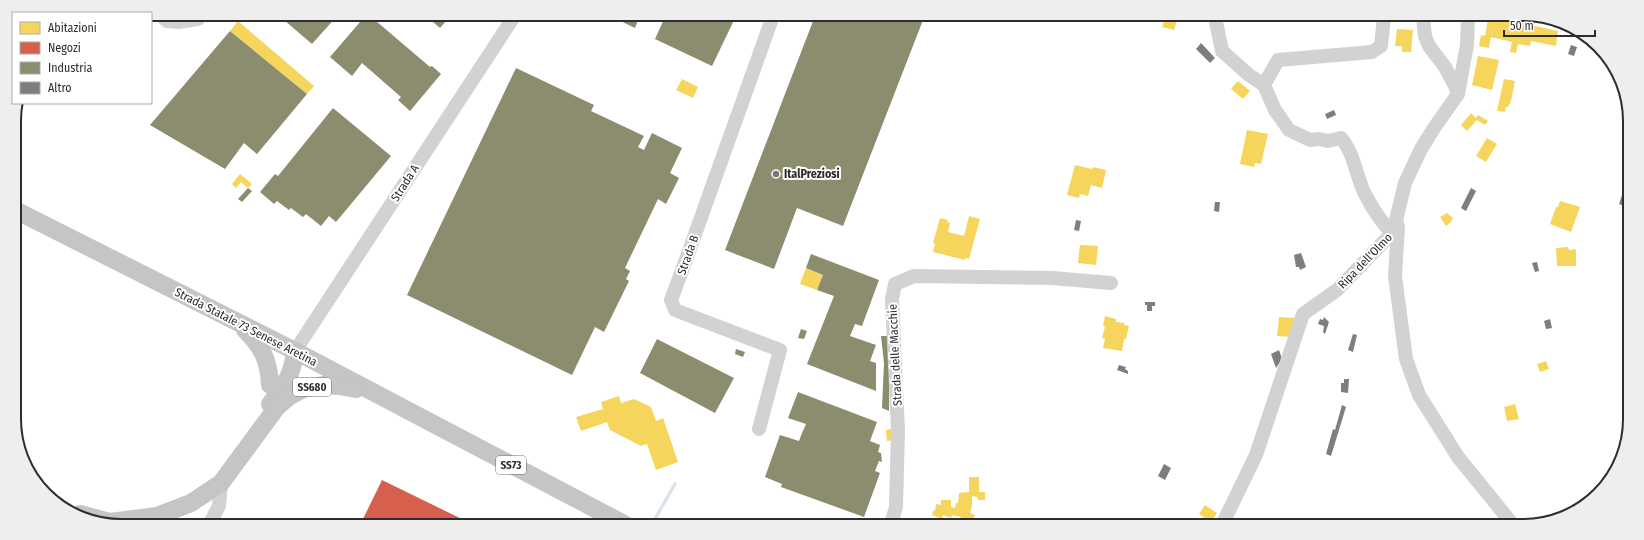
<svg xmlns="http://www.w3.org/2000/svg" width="1644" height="540" font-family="'Fira Sans Condensed',sans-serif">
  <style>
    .homes { fill: #f6d55c }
    .shops { fill: #d6604d }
    .industry { fill: #8c8c6e }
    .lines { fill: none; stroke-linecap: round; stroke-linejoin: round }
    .stream { stroke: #dae4ef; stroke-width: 3.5 }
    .building { fill: #7e7e7e }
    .minor { stroke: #d2d2d2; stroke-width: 14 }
    .major { stroke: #c5c5c5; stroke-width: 18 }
    .poi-dot { fill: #767676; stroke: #fff; stroke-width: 1.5 }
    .labels { text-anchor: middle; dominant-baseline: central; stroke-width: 4; stroke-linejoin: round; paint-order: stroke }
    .shield { fill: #fff; stroke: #6c6c6c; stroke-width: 1 }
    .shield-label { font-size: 11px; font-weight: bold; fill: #2d2d2d }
    .poi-label { font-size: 12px; font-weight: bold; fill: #2d2d2d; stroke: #fff; text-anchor: start }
    .street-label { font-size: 12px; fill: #2d2d2d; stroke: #fff }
    .rim { fill: none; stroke: #2d2d2d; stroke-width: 2 }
  </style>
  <rect width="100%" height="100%" fill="#fff"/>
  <g class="homes">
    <path d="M1165 17H1178L1174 30 1162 27Z"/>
    <path d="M1488 18H1499L1558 31 1556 46 1531 41 1530 46 1518 44 1516 53 1510 52 1512 42 1491 37 1489 48 1479 46 1481 35 1485 36Z"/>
    <path d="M238 21 314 86 307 94 230 31Z"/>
    <path d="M1397 29 1413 30 1411 52H1402V46H1395Z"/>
    <path d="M1478 56 1499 60 1492 90 1472 85Z"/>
    <path d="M682 79 698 87 693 98 676 90Z"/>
    <path d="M1504 79 1515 81 1511 101 1508 107H1506L1505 112 1497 111Z"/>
    <path d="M1238 81 1250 91 1243 99 1231 89Z"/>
    <path d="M1471 113 1476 118 1478 115 1488 121 1485 125 1477 120 1467 131 1461 125Z"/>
    <path d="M1247 130 1268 134 1261 164 1255 163 1254 167 1240 164Z"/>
    <path d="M1487 138 1497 144 1486 162 1476 156Z"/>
    <path d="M1075 165 1092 169 1093 167 1106 170 1102 188 1091 185 1088 196 1080 194 1079 198 1067 195Z"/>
    <path d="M240 174 252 184 248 188 241 182 236 188 232 184Z"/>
    <path d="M1560 201 1580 207 1571 232 1550 224 1556 207H1558Z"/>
    <path d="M1447 213 1453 218 1451 222 1446 226 1440 217Z"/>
    <path d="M969 216 980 219 969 259 965 258V260L933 252 935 244 933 243 940 218 948 220 947 222 950 223 948 232 964 236Z"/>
    <path d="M1080 245 1098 246 1096 265 1078 263Z"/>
    <path d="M1568 247 1569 250 1576 249V266H1557L1556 248Z"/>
    <path d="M806 268 823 275 817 290 800 284Z"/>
    <path d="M1105 316 1116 319V322L1125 323 1124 325 1129 326 1126 339H1124L1122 351 1103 348 1105 339 1102 338 1105 327 1103 326Z"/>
    <path d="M1279 317 1296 318 1292 337 1277 336Z"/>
    <path d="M1546 361 1549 369 1540 372 1537 364Z"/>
    <path d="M619 396 621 403 634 399 651 407 656 421 663 418 678 462 656 470 647 444 641 446 610 430 607 422 581 431 576 417 603 409 601 402Z"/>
    <path d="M1515 404 1519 419 1507 421 1504 407Z"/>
    <path d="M892 429 893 440 887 441 886 430Z"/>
    <path d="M969 477H979V492H985V500H978L977 497 972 496V507L970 513 975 515 972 521 967 519 966 523 960 521 961 517 952 515 951 518 943 515 942 519 932 515 933 510 935 511 936 504 941 505V500H951V507L955 508 956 503H958L959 493 969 492Z"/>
    <path d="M1205 505 1217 513 1211 522 1199 514Z"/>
    <path d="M927 519 941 524H924Z"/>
  </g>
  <path class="shops" d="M382 480 470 523H367L362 521Z"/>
  <g class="industry">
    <path d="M277 14 338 15 312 44Z"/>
    <path d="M366 15H369L430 67 432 66 441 74 410 111 398 100 401 97 362 63 352 76 330 57Z"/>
    <path d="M425 15H451L440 28Z"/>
    <path d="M608 15H640L635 28Z"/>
    <path d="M666 15H692L736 16 712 66 655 39Z"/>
    <path d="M815 16H911L923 20 843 226 797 208 774 269 725 250Z"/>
    <path d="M230 31 307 94 257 154 244 143 225 169 150 125Z"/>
    <path d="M516 68 594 105 591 111 644 136 638 147 644 150 652 133 682 148 670 173 679 178 666 204 658 199 625 268 630 271 626 279 629 281 604 332 595 327 572 375 407 295Z"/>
    <path d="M333 108 391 156 336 222 329 216 321 226 306 214 303 217 291 208 289 210 277 201 274 204 260 192 275 174 278 176Z"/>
    <path d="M248 188 252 191 242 202 238 199Z"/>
    <path d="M811 254 879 280 862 326 855 324 850 336 876 345 870 361 876 363V391L807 364 834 296 817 290 823 275 806 268Z"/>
    <path d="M801 329 807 331 804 339 798 338Z"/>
    <path d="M881 336H889V411L882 408 884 363Z"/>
    <path d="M657 339 734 378 715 413 640 373Z"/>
    <path d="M736 349 745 352 743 357 735 354Z"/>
    <path d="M798 392 877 422 870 441 880 445 878 452 881 453 882 462 879 461 875 471 880 473 864 517 781 487 782 484 765 477 780 435 799 441 802 433 806 424 788 418Z"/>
  </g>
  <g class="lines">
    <path class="stream" d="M652 524 675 484"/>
  </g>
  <g class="building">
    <path d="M1201 43 1215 58 1210 63 1196 49Z"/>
    <path d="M1571 45 1577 47 1574 56 1568 54Z"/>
    <path d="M1334 110 1336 115 1327 119 1325 114Z"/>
    <path d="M1471 188 1476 191 1466 211 1461 208Z"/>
    <path d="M1622 195 1628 197 1627 207 1619 204Z"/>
    <path d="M1215 202H1220L1219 212 1214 211Z"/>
    <path d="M1076 220 1081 221 1079 231 1074 230Z"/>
    <path d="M1301 253 1306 267 1300 270 1299 267H1296L1294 255Z"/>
    <path d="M1537 262 1539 271 1535 272 1532 263Z"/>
    <path d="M1145 302H1155V306H1152V311H1147V305H1145Z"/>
    <path d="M1324 317 1329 322 1325 334 1323 332 1324 326 1318 324 1320 319 1323 320Z"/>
    <path d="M1550 319 1552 328 1546 329 1544 321Z"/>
    <path d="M1353 334 1357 335 1353 352 1348 350Z"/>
    <path d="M1279 350 1282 359 1276 368 1271 354Z"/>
    <path d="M1119 365 1126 367 1125 369 1128 371V374L1117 370Z"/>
    <path d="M1344 379H1349L1348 393 1341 392V383H1344Z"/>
    <path d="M1342 405 1346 407 1331 456 1326 454 1333 429 1335 430Z"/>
    <path d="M1164 464 1171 468 1165 480 1158 476Z"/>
  </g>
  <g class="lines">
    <g class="minor">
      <path d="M159 14 167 21 179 22 198 19 202 14"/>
      <path d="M1215 17 1222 51 1249 75 1264 85 1278 60 1372 52 1381 46 1384 17"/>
      <path d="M1264 85 1275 110 1289 130 1310 140 1319 139 1328 141 1341 138C1354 153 1356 175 1364 192 1371 206 1381 222 1392 233"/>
      <path d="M1458 94 1467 45 1468 17"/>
      <path d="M1398 227 1396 220 1405 183 1421 149 1434 128 1458 94 1455 86 1445 67 1429 46 1425 36 1423 17"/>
      <path d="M295 351 515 15"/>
      <path d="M759 429 780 350 675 310 671 300 683 268 773 16"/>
      <path d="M210 523 219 506 221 483"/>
      <path d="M891 524 896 507 898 430 892 299 895 284 914 276 1052 278 1111 283"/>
      <path d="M1222 525 1256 455 1303 314 1337 290 1398 227 1395 276 1406 359 1419 395 1458 457 1514 526"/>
    </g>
    <g class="major">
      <path d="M15 210 295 351 624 524"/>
      <path d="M245 330C262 347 269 360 270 385"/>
      <path d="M270 404C284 387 293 374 295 351"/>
      <path d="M80 514 110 522 157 516 191 503 221 483 277 407 290 396 303 389 323 385 340 386 356 389"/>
    </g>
  </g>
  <circle class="poi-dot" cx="776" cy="174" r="4"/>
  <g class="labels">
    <g class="shield">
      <rect x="293" y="378" width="38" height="18" rx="3"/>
      <rect x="496" y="456" width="30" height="18" rx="3"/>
    </g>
    <g class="shield-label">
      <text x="312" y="387">SS680</text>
      <text x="511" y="465">SS73</text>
    </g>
    <g class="poi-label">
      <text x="784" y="174">ItalPreziosi</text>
    </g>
    <g class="street-label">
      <text transform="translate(405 183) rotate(-57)">Strada A</text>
      <text transform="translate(688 255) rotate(-70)">Strada B</text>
      <text transform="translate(1365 261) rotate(-46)">Ripa dell'Olmo</text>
      <text transform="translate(246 327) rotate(27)">Strada Statale 73 Senese Aretina</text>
      <text transform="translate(895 355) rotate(-93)">Strada delle Macchie</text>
    </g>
  </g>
  <path d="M0 0H1644V540H0ZM121 21H1523A100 100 0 0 1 1623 121V419A100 100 0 0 1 1523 519H121A100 100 0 0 1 21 419V121A100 100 0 0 1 121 21Z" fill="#eee" fill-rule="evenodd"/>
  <path class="rim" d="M121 21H1523A100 100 0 0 1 1623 121V419A100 100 0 0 1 1523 519H121A100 100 0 0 1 21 419V121A100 100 0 0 1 121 21Z"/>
  <rect x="12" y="12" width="140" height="92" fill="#ffffff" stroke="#ababab"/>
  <rect x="20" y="22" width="20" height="12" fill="#f6d55c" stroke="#ababab"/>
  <text x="48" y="32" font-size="12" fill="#2d2d2d">Abitazioni</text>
  <rect x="20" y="42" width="20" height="12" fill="#d6604d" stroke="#ababab"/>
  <text x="48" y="52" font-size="12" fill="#2d2d2d">Negozi</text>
  <rect x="20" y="62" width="20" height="12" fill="#8c8c6e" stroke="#ababab"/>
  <text x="48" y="72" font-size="12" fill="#2d2d2d">Industria</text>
  <rect x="20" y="82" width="20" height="12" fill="#7e7e7e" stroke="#ababab"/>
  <text x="48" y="92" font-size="12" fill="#2d2d2d">Altro</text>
  <path d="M1504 30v6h91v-6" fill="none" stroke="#2d2d2d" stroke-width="2"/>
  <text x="1510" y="30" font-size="12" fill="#2d2d2d" stroke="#ffffff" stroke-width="3" paint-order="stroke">50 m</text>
</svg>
